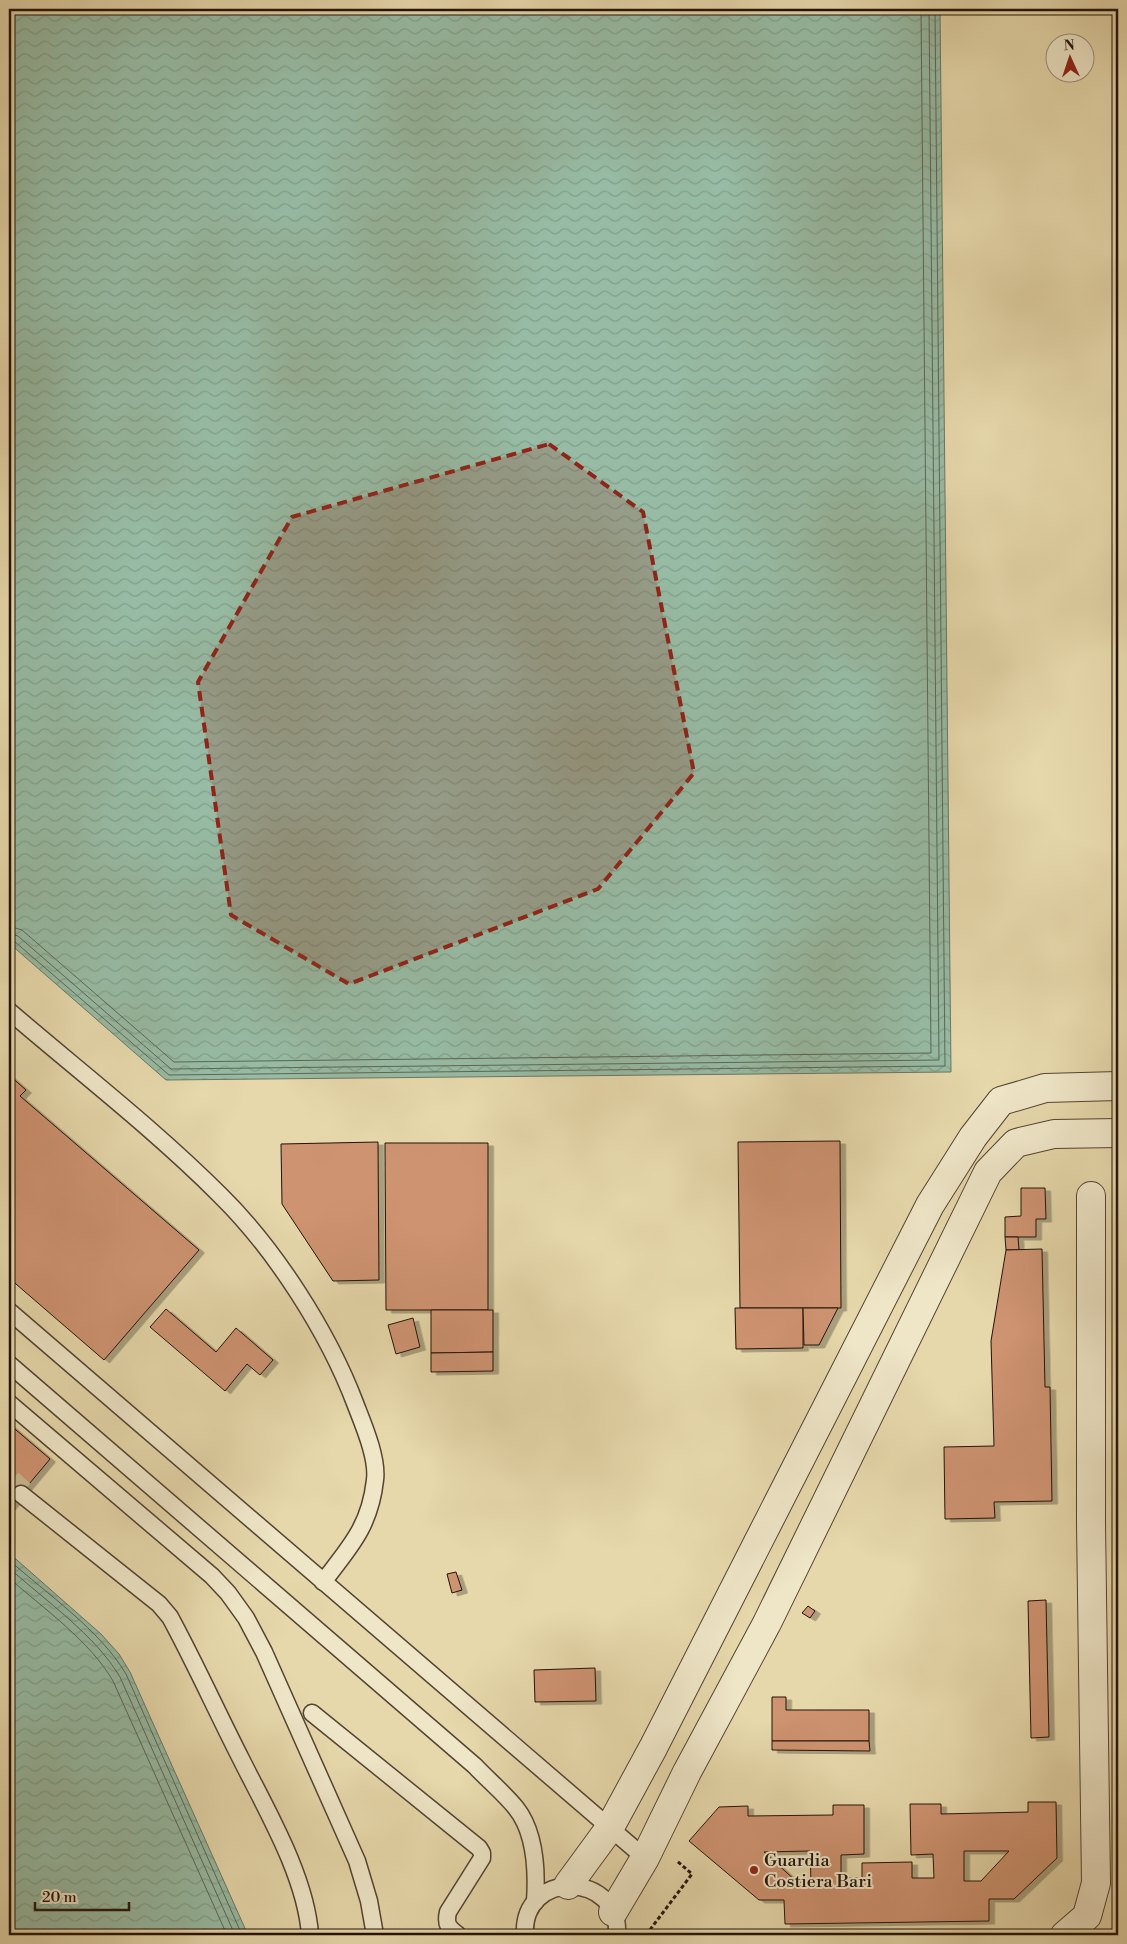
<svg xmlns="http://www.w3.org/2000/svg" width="1127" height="1944" font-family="'Libre Bodoni',serif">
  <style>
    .water { fill: url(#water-waves); stroke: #687766 }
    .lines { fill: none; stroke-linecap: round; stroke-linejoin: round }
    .shore { stroke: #5c6657; stroke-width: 1 }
    .building { fill: #ce9371; stroke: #22120a; fill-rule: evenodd; filter: url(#shadow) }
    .street-tunnel { stroke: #c9ba93; stroke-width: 28; stroke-dasharray: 28 14; stroke-linecap: butt }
    .lane-casing { stroke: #534432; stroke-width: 19 }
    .street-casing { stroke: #534432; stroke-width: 30 }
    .path { stroke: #22120a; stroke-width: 3; stroke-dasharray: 4 2.5; stroke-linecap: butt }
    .lane { stroke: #efe6c8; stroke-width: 16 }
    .street { stroke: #efe6c8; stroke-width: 28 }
    .marked { fill: #8f2418; fill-opacity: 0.2; stroke: #8f2418; stroke-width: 4; stroke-dasharray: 10 6; stroke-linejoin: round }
    .poi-dot { fill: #8f2418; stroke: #efe6c8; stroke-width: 2 }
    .labels { text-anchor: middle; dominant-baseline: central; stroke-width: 4; stroke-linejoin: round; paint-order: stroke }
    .poi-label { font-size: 18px; fill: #22120a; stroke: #efe6c8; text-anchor: start }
  </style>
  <defs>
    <pattern id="water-waves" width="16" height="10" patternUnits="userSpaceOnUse" patternTransform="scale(1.25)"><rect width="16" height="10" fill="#97bba4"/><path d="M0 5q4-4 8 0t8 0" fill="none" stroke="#82a08c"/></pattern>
    <filter id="shadow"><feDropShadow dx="5.5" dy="3" stdDeviation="0" flood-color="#0004"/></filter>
  </defs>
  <rect width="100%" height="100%" fill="#e6d8ab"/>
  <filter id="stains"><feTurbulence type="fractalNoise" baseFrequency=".004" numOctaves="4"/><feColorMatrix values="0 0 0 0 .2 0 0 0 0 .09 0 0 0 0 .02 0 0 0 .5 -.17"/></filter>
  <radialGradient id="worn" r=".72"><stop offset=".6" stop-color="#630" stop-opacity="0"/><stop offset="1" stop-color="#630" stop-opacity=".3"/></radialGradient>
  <g class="water">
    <path d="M9 9H940L951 1072 166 1080 9 943Z"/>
    <path d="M9 1553 101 1634 119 1654 130 1672 248 1935H9Z"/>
  </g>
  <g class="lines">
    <g class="shore">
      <path d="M9 926 22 930 174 1062 931 1053 921 9"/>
      <path d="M9 933 18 936 171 1069 939 1060 929 9"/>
      <path d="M9 940 14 941 169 1075 945 1066 935 9"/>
      <path d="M9 1560C47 1594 100 1630 126 1674L242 1935"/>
      <path d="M9 1568C46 1601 95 1635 120 1677L235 1935"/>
      <path d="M9 1578C44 1609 90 1641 113 1681L227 1935"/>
    </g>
  </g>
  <g class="building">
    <path d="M9 1075 26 1090 20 1096 199 1250 104 1360 9 1278Z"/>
    <path d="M840 1141 841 1308H740L738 1142Z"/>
    <path d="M378 1142 379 1280 333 1281 282 1204 281 1144Z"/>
    <path d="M385 1143H488V1310H386Z"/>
    <path d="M1021 1188H1045L1046 1219H1036V1237H1005V1217L1021 1216Z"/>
    <path d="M1005 1237H1018L1019 1250H1006Z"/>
    <path d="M1042 1249 1045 1387H1050L1052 1501 994 1502 995 1518 945 1519 944 1447 994 1446 991 1341 1006 1250Z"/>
    <path d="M735 1308H803V1348L736 1349Z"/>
    <path d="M803 1308H838L819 1345H804Z"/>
    <path d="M166 1309 216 1352 236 1328 273 1360 260 1375 247 1364 225 1391 150 1327Z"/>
    <path d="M431 1310H493V1352L431 1353Z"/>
    <path d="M413 1318 420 1347 396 1354 388 1325Z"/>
    <path d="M493 1352V1371L431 1372V1353Z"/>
    <path d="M9 1424 50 1459 9 1508Z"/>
    <path d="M456 1572 462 1590 452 1593 447 1574Z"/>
    <path d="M1046 1600 1049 1737 1031 1738 1028 1601Z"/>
    <path d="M808 1606 815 1611 810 1618 802 1613Z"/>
    <path d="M595 1668 596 1701 535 1702 534 1670Z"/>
    <path d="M772 1697H786V1710H869V1741H772Z"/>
    <path d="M772 1741H869L870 1751 772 1750Z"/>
    <path d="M1028 1802H1056L1057 1858 1014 1899H989V1921L785 1924 784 1900H759L689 1841 719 1807 748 1806V1816L833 1815V1805H864V1854L841 1855V1878H862V1863L912 1862V1878H934L933 1854 911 1855 910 1804H941V1814L1028 1812ZM810 1851 811 1882H797L764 1852ZM964 1851H1009L981 1881H964Z"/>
  </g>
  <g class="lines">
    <path class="street-tunnel" d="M9 1483 21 1494"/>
    <defs>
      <g id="lane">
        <path d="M9 1011C80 1072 154 1129 220 1195 275 1249 328 1332 355 1403 363 1424 378 1458 375 1480 370 1526 350 1547 323 1582"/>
        <path d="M9 1311 645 1858"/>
        <path d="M9 1364 475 1766C488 1780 504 1793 516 1808 536 1833 537 1872 535 1902"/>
        <path d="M9 1403 212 1576 228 1593 246 1618 264 1652 357 1861 369 1901 375 1935"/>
        <path d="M21 1494 159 1604 170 1617C195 1663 217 1712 241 1759 267 1811 306 1877 310 1935"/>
        <path d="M312 1713 479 1848 482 1853V1858L448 1912C445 1925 449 1928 458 1935"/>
        <path d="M525 1935C521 1869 621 1871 617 1935"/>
      </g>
      <g id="street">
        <path d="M568 1885 609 1829 653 1748 930 1205 973 1137 1001 1101 1045 1088 1118 1086"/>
        <path d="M613 1912 645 1858 687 1772 767 1623 988 1172 1016 1143 1054 1134 1118 1133"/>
        <path d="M1065 1935 1087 1916 1096 1883 1091 1523V1196"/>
      </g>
    </defs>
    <use href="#lane" class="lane-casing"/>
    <use href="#street" class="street-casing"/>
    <path class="path" d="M646 1935 692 1874 677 1861"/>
    <use href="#lane" class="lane"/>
    <use href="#street" class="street"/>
  </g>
  <path class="marked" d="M549 444 643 512 694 773 598 889 349 984 231 915 198 682 292 517Z"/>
  <circle class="poi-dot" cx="754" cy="1870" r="5"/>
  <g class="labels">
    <g class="poi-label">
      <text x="764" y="1860">Guardia<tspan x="764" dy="21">Costiera Bari</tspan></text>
    </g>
  </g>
  <rect width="1127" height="1944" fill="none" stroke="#e6d8ab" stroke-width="30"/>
  <rect x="10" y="10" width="1107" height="1924" fill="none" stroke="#22120a" stroke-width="2.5"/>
  <rect x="15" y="15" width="1097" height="1914" fill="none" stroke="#22120a"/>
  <g transform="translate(1070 58) rotate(357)"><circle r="24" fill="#efe6c8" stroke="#9d917c"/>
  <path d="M0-4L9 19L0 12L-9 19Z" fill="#8f2418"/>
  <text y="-8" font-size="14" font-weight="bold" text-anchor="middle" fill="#22120a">N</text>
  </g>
  <path d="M35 1902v8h94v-8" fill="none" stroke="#22120a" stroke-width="2.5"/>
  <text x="42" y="1902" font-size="15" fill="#22120a" stroke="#efe6c8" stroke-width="4" paint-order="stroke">20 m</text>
  <rect width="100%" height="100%" filter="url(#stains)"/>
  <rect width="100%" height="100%" fill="url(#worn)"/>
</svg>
